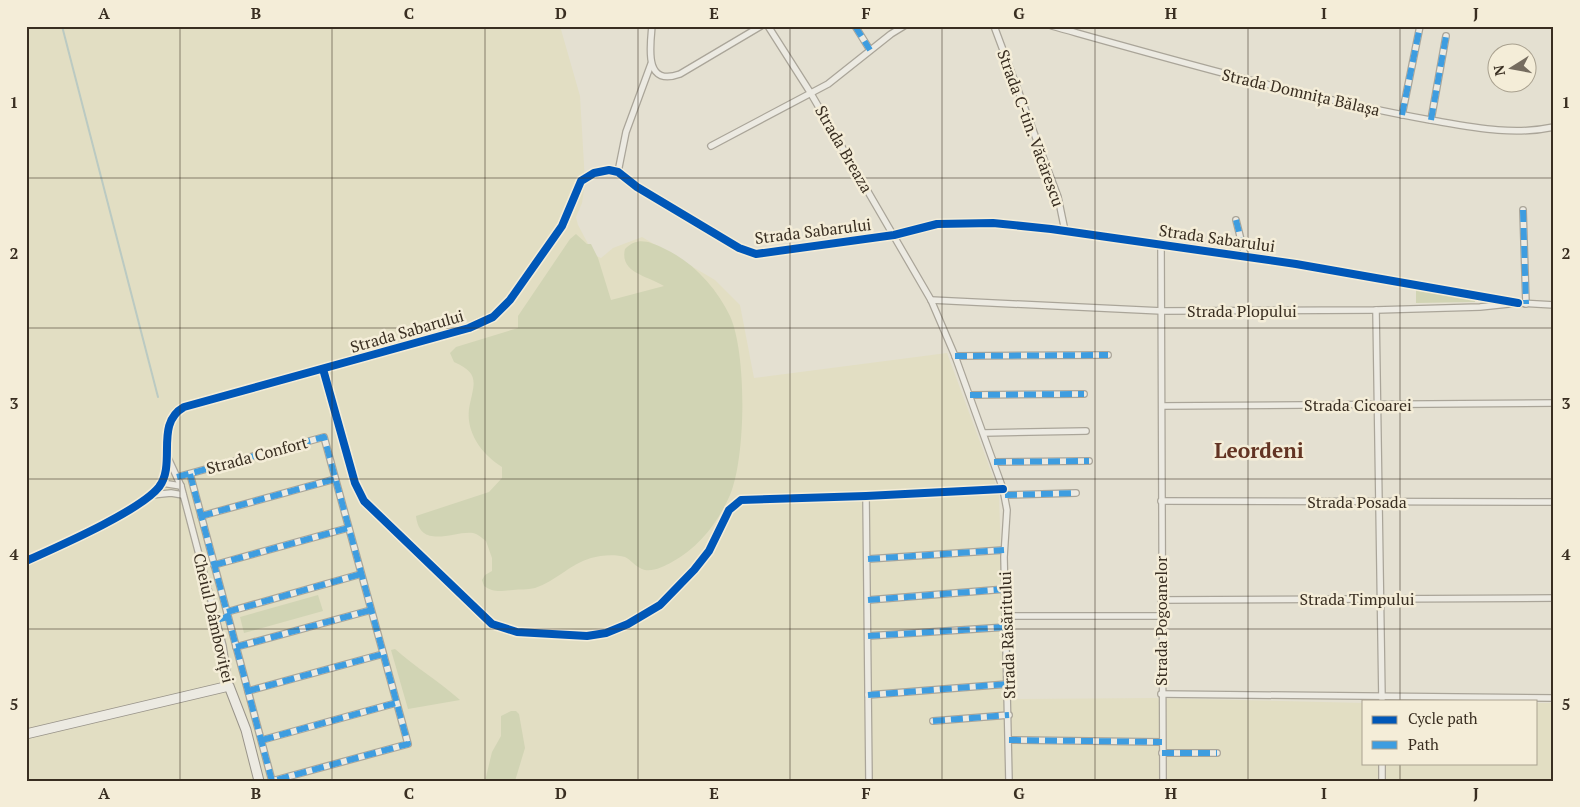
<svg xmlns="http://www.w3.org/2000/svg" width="1580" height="807" font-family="'PT Serif',serif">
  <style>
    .farmland { fill: #e2dec3 }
    .green { fill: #d1d4b4 }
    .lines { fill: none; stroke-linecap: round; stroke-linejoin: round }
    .stream { stroke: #bbcac2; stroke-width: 2 }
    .street-casing { stroke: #aaa599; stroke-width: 8 }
    .secondary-casing { stroke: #99948a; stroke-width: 11 }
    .street { stroke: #eceae2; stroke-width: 5.5 }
    .secondary { stroke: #eceae2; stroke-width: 9 }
    .quiet { stroke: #3e9de0; stroke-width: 6; stroke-dasharray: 12 6; stroke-linecap: butt }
    .cycleway-casing { stroke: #f4edd8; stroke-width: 11 }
    .cycleway { stroke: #0057b8; stroke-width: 8 }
    .grid { fill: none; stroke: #392e21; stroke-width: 1; stroke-opacity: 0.55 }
    .labels { text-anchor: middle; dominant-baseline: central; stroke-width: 5; stroke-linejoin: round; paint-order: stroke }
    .street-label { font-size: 16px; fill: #392e21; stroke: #f4edd8 }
    .district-label { font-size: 21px; font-weight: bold; fill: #633423; stroke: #f4edd8 }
    .neatline { fill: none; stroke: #392e21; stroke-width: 2 }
    .grid-label { font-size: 16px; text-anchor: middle; font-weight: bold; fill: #392e21 }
  </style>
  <rect width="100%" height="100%" fill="#e4e0d1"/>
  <path class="farmland" d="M26 26H560L580 96 585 182 582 203 576 217 578 225 594 255 601 258 613 248 642 237 715 280 740 305 754 378 947 353 999 493 1005 699 1153 698 1364 703V763H1536V703H1554V781H26Z"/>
  <g class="green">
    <path d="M576 234 587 244H591L598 258 611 300 664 286C649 276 619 273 625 249 637 237 648 241 663 248 692 261 716 287 730 316 747 354 746 457 730 495 718 523 698 548 672 562 663 567 649 574 640 568 634 565 631 560 625 557 615 554 601 555 591 558 570 564 556 581 535 588 527 590 520 589 513 590 501 591 494 593 484 586L482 580 485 575 492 571V558L486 541C482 538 478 534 473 533 455 530 420 551 416 516L489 492 502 478V467C483 455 466 434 469 409 473 385 482 374 454 362L450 353 456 347 518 328V316L570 239Z"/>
    <path d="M1416 289 1475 300V302L1416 303Z"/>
    <path d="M318 595 323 611 244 633 240 617Z"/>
    <path d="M395 649C416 668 439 681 460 700L408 709 391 650Z"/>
    <path d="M511 711H516L519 714 525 748 515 781H485L492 752 501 736V716Z"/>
  </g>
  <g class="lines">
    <path class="stream" d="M62 26 158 397"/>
    <defs>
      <g id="street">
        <path d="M652 26C650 48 644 87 680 74L761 26"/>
        <path d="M768 26 810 92 931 300 955 356 1003 489 1007 510 1004 557 1009 781"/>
        <path d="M855 26 870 50"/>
        <path d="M994 26 1058 197 1065 231"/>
        <path d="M1052 26C1177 61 1302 97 1430 120 1471 127 1513 136 1554 127"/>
        <path d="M1402 115 1420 26"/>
        <path d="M1431 120 1446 36"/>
        <path d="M711 146 828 84 891 34 904 26"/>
        <path d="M618 172 626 132 651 64"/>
        <path d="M1523 210 1526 304"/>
        <path d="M1236 220 1245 256"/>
        <path d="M1161 245 1163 781"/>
        <path d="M931 300 1162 311 1376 310 1480 307 1518 303 1554 305"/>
        <path d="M1376 310 1382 699"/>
        <path d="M955 356 1108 355"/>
        <path d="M323 369 355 483 364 501 492 624 517 632 587 636 606 633 628 624 660 605 694 570 709 551 729 510 741 500 866 496 1003 489"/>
        <path d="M970 395 1084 394"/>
        <path d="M1162 406 1554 403"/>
        <path d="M984 433 1086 431"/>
        <path d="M168 458 181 486 223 646 229 686"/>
        <path d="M994 462 1089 461"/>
        <path d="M190 474 272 781"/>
        <path d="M177 477 324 437 408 744 272 781"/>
        <path d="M162 483 181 486"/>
        <path d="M152 495 171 493 183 495"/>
        <path d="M1005 495 1076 493"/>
        <path d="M866 496 869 781"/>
        <path d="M1161 501 1554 502"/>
        <path d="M201 516 335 479"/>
        <path d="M868 559 1004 550"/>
        <path d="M26 561C57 547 140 511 159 487 177 463 154 424 184 407L469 328 493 317 510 300 562 226 581 181 594 173 609 170 618 172 637 187 739 248 756 254 894 235 937 224 993 223 1051 229 1296 264 1518 303"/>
        <path d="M214 565 348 528"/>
        <path d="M868 600 1006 589"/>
        <path d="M1161 600 1554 598"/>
        <path d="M227 612 361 574"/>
        <path d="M1007 616H1161"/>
        <path d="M868 636 1007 627"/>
        <path d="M236 647 371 610"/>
        <path d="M248 691 383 654"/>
        <path d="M1161 694 1554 698"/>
        <path d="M868 695 1008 684"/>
        <path d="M933 721 1009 715"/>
        <path d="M262 740 396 703"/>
        <path d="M1009 740 1162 742"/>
        <path d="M1162 753H1217"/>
        <path d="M1382 781V763"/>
      </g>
      <path id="secondary" d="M26 734 229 686 246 730 259 781"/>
    </defs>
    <use href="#street" class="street-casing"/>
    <use href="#secondary" class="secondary-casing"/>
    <use href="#street" class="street"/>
    <use href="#secondary" class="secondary"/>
    <g class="quiet">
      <path d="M855 26 870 50"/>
      <path d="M1402 115 1420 26"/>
      <path d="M1431 120 1446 36"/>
      <path d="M1523 210 1526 304"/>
      <path d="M1236 220 1245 256"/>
      <path d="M955 356 1108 355"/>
      <path d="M970 395 1084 394"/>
      <path d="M994 462 1089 461"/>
      <path d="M190 474 272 781"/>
      <path d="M177 477 324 437 408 744 272 781"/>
      <path d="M1005 495 1076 493"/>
      <path d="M201 516 335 479"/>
      <path d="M868 559 1004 550"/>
      <path d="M214 565 348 528"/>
      <path d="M868 600 1006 589"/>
      <path d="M227 612 361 574"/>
      <path d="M216 620 228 617"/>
      <path d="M868 636 1007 627"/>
      <path d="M236 647 371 610"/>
      <path d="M248 691 383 654"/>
      <path d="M868 695 1008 684"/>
      <path d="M933 721 1009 715"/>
      <path d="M262 740 396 703"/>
      <path d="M1009 740 1162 742"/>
      <path d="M1162 753H1217"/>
    </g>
    <defs>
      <g id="cycleway">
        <path d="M323 369 355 483 364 501 492 624 517 632 587 636 606 633 628 624 660 605 694 570 709 551 729 510 741 500 866 496 1003 489"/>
        <path d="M26 561C57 547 140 511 159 487 177 463 154 424 184 407L469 328 493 317 510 300 562 226 581 181 594 173 609 170 618 172 637 187 739 248 756 254 894 235 937 224 993 223 1051 229 1296 264 1518 303"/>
      </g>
    </defs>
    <use href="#cycleway" class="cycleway-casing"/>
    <use href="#cycleway" class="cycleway"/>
  </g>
  <path class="grid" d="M180 26V781M332 26V781M485 26V781M638 26V781M790 26V781M942 26V781M1095 26V781M1248 26V781M1400 26V701M26 178H1554M26 328H1554M26 479H1554M26 629H1554M1400 763V781"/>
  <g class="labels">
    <g class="street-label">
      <text transform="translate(1301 92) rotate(13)">Strada Domnița Bălașa</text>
      <text transform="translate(1031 128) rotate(70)">Strada C-tin. Văcărescu</text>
      <text transform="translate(844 149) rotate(60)">Strada Breaza</text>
      <text transform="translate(813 231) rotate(-7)">Strada Sabarului</text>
      <text transform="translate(1217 238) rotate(8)">Strada Sabarului</text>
      <text x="1242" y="311">Strada Plopului</text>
      <text transform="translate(407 331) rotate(-16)">Strada Sabarului</text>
      <text x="1358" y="405">Strada Cicoarei</text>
      <text transform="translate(257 455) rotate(-15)">Strada Confort</text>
      <text x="1357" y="502">Strada Posada</text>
      <text x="1357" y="599">Strada Timpului</text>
      <text transform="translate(214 618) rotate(77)">Cheiul Dâmboviței</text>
      <text transform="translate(1161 621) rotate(-90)">Strada Pogoanelor</text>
      <text transform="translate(1007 635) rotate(-92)">Strada Răsăritului</text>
    </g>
    <g class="district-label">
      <text x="1259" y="450">Leordeni</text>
    </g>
  </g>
  <rect width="1580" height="807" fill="none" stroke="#f4edd8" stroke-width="55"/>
  <rect x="1362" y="700" width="175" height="65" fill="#f4edd8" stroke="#a9a18f"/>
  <rect x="1372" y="716" width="25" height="8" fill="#0057b8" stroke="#a9a18f"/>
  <text x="1408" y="724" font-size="15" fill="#392e21">Cycle path</text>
  <rect x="1372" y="741" width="25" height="8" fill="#3e9de0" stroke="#a9a18f"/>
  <text x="1408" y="750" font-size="15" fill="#392e21">Path</text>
  <g transform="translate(1512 68) rotate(259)"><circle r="24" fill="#f4edd8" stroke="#a9a18f"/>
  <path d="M0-4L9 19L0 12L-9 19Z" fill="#756c5f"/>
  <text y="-8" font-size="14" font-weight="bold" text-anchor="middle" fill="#392e21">N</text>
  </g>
  <rect x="28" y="28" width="1524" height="752" class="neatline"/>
  <g class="grid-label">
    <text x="104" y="19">A</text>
    <text x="256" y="19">B</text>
    <text x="409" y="19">C</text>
    <text x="561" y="19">D</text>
    <text x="714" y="19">E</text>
    <text x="866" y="19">F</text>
    <text x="1019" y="19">G</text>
    <text x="1171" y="19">H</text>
    <text x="1324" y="19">I</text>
    <text x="1476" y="19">J</text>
    <text x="14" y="108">1</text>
    <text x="1566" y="108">1</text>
    <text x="14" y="259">2</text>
    <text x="1566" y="259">2</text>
    <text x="14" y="409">3</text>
    <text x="1566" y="409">3</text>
    <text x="14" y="560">4</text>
    <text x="1566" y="560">4</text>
    <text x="14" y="710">5</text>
    <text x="1566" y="710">5</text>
    <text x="104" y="799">A</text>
    <text x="256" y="799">B</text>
    <text x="409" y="799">C</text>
    <text x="561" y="799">D</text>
    <text x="714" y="799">E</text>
    <text x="866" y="799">F</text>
    <text x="1019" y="799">G</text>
    <text x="1171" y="799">H</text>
    <text x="1324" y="799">I</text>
    <text x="1476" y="799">J</text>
  </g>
</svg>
